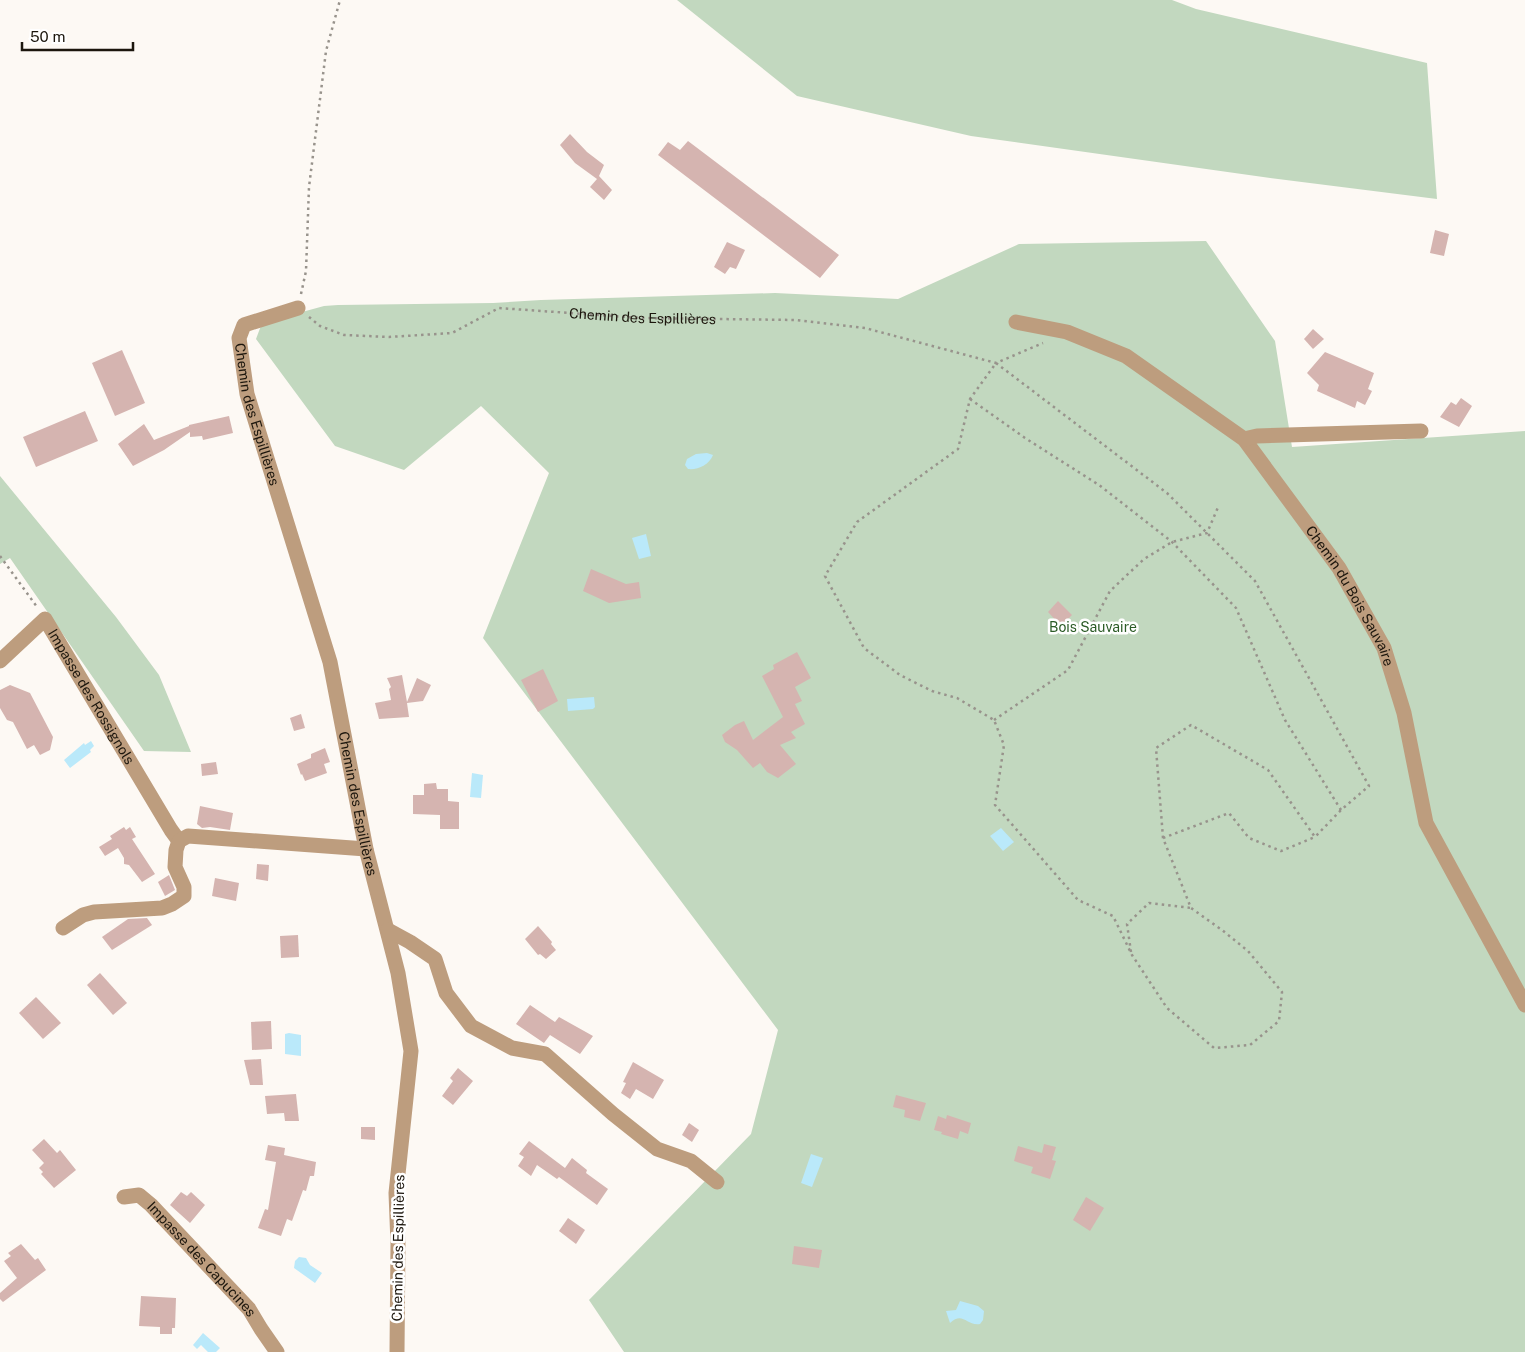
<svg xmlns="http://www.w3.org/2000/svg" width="1525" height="1352" font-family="'Public Sans',sans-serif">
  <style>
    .green { fill: #c2d8bf }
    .water { fill: #bae9fa }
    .building { fill: #d5b4b0 }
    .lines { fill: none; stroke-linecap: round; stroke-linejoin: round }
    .path { stroke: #98938c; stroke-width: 2.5; stroke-dasharray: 2.5 4; stroke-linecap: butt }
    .minor { stroke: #bd9d7e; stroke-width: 15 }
    .labels { text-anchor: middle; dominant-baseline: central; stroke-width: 5; stroke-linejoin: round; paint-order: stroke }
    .street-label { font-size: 14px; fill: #1c160d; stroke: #fff }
    .park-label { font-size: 14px; fill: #2b5b26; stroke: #fff }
  </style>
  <rect width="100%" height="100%" fill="#fdf9f4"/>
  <g class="green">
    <path d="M677 0H1172L1196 9 1427 63 1437 199 1278 179 971 136 797 96Z"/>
    <path d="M1206 241 1275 341 1292 447 1525 431V1352H624L589 1300 751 1134 778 1030 483 638 549 473 481 406 404 470 335 446 256 339 262 323 324 306 338 305 493 303 541 300 775 293 898 299 1019 244Z"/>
    <path d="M0 476 116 617 159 675 191 752 144 751 10 558 0 564Z"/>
  </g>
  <g class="water">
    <path d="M707 453 713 455C709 465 698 470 688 469L685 465 687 459 696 454Z"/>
    <path d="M646 534 651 556 639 559 632 538Z"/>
    <path d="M594 697 595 707 593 709 568 711 567 699Z"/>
    <path d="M91 741 94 746 90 750 91 752 70 768 64 760 84 743 85 745Z"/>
    <path d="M472 773 483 775 481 798 470 797Z"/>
    <path d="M1001 828 1014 842 1003 851 990 836Z"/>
    <path d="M289 1033 301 1035V1056L285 1054V1034Z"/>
    <path d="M811 1154 823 1158 812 1187 801 1183Z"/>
    <path d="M299 1257 306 1258 310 1265 322 1273 315 1283 294 1268 295 1261Z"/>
    <path d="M960 1301 978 1306 984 1311 983 1320 980 1324C966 1326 963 1311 950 1323L946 1311 956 1310Z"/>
    <path d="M203 1333 220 1348 216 1352H208L201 1345 197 1349 193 1345Z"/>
  </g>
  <g class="building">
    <path d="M570 134 587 152 604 165 599 176 612 190 604 200 590 187 597 179 575 163 560 145Z"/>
    <path d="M688 141 839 255 820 278 658 155 668 142 680 150Z"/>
    <path d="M1435 230 1449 234 1444 256 1430 253Z"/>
    <path d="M727 242 745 250 736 269 730 267 725 274 714 267Z"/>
    <path d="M1313 329 1324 339 1313 349 1304 339Z"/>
    <path d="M122 350 145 403 115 416 92 363Z"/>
    <path d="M1325 352 1374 373 1368 389 1372 391 1365 405 1357 401 1355 408 1317 391 1319 385 1307 373Z"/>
    <path d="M1461 398 1472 406 1459 427 1440 417 1451 402 1456 405Z"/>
    <path d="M85 411 98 441 36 467 23 437Z"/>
    <path d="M229 416 233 433 203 440 202 436 190 437V432L164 450 133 466 118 444 144 424 154 440 189 426V425Z"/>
    <path d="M591 569 626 584 639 582 641 598 609 603 583 591Z"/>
    <path d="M1058 601 1072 615 1061 626 1048 612Z"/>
    <path d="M797 652 811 678 795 687 802 701 795 704 805 724 791 732 796 738 780 745 796 764 778 778 767 772 760 763 753 768 737 750 725 742 722 735 735 725 744 721 753 740 783 717 762 676 774 669 773 665Z"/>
    <path d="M543 669 558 701 538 712 521 680Z"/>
    <path d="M402 675 407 702 417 678 431 685 423 701 407 703 409 717 379 719 375 703 391 700 389 689 391 687 387 678Z"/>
    <path d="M10 685 30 693 53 737 50 750 40 755 34 745 27 749 13 722 7 720 0 708V690Z"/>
    <path d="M301 714 305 728 294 731 290 718Z"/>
    <path d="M325 748 330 762 324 764 327 773 305 781 302 774 301 775 297 764 311 758V754Z"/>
    <path d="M216 762 218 774 202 776 201 764Z"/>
    <path d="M436 783 437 789H448V801L459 802V829H440V815L413 814V795H424V784Z"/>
    <path d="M200 806 233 813 230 830 210 827 202 828 197 824Z"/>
    <path d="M124 827 126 830 130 827 136 837 132 839 155 874 142 882 129 865 124 864V858L118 848 105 856 99 847 112 839 110 836Z"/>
    <path d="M257 864 269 865 268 881 256 879Z"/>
    <path d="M169 875 175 890 165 896 158 882Z"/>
    <path d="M215 878 239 883 236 901 212 896Z"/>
    <path d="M147 918 152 925 112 950 102 937 128 919Z"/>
    <path d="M538 926 552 942 551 944 556 950 546 959 540 954 538 955 525 939Z"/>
    <path d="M298 935 299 957 281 958 280 936Z"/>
    <path d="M100 973 127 1003 113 1015 87 985Z"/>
    <path d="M36 997 61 1023 43 1039 19 1013Z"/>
    <path d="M530 1005 555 1022 559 1017 593 1036 580 1054 550 1035 544 1043 516 1024Z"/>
    <path d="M271 1021 272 1049 252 1050 251 1022Z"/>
    <path d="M261 1059 263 1085H250L244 1060Z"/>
    <path d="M633 1062 664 1080 653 1099 636 1089 630 1099 621 1093 626 1083 623 1082Z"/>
    <path d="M458 1068 473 1081 453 1105 442 1096 453 1081 450 1078Z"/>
    <path d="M296 1094 299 1121H285L284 1113 267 1114 265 1096Z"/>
    <path d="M896 1095 926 1103 920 1121 904 1117 905 1110 893 1107Z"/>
    <path d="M947 1115 971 1123 968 1134 960 1131 958 1139 941 1134 942 1132 934 1130 938 1116 946 1119Z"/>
    <path d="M689 1123 699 1130 692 1142 682 1135Z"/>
    <path d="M361 1127H375V1140L361 1139Z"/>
    <path d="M44 1139 57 1153 60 1150 76 1170 54 1188 41 1174 43 1172 39 1168 44 1163 32 1150Z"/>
    <path d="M529 1141 565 1168 572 1158 587 1170 586 1173 608 1189 597 1205 559 1177 557 1179 537 1165 531 1176 518 1166 524 1157 519 1154Z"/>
    <path d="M1044 1144 1056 1147 1052 1160 1056 1161 1050 1179 1031 1173 1033 1167 1014 1161 1018 1146 1042 1153Z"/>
    <path d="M268 1145 285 1148 284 1155 316 1162 314 1176H310L306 1191 303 1190 292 1221 287 1219 281 1236 258 1228 265 1209 268 1210 276 1162 265 1160Z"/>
    <path d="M181 1192 187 1196 191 1192 205 1205 190 1223 170 1205Z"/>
    <path d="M1086 1197 1104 1208 1090 1231 1073 1220Z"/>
    <path d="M568 1218 585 1230 576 1244 559 1231Z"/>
    <path d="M21 1244 35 1260 38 1258 46 1270 3 1302 0 1299V1293L17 1278 4 1261 11 1256 8 1253Z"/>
    <path d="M794 1246 822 1250 819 1268 792 1264Z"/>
    <path d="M141 1296 176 1298 175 1328H172V1334H160V1327L139 1326Z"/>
  </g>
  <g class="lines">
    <g class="path">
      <path d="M301 294 306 271 309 187 326 51 340 0"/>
      <path id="s1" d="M309 317 320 326 344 335 389 337 452 333 499 308 641 318 795 320 865 328 996 363 1043 343"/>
      <path d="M996 363 1167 493 1255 581 1369 786 1341 810 1315 837 1268 770 1191 725 1156 748 1163 838 1191 908 1222 930 1248 951 1282 992 1279 1021 1250 1045 1214 1048 1167 1008 1132 955 1113 916 1078 900 995 805 1004 745 994 720 957 698 932 691 900 675 864 648 825 576 857 522 958 449 970 399Z"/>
      <path d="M970 399 1025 438 1099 485 1172 542 1236 608 1285 720 1341 810"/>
      <path d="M0 556 37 607"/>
      <path d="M994 720 1068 670 1110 591 1144 559 1172 542 1207 533 1219 505"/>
      <path d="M1163 838 1229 813 1249 838 1281 851 1315 837"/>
      <path d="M1131 952 1127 924 1149 903 1191 908"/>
    </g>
    <g class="minor">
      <path id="s2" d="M298 308 244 325 239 338 247 394 330 662 366 849 398 973 411 1051 396 1193 398 1244 397 1352"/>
      <path id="s3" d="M1016 322 1067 332 1126 356 1244 439 1339 568 1384 648 1404 713 1426 823 1525 1005"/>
      <path d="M1244 439 1257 436 1421 431"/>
      <path id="s4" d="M0 661 45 619 171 830 179 841"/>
      <path d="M63 928 83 915 94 912 162 908 172 904 184 896V887L175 867 176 850 179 841 188 836 366 849"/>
      <path d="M388 930 410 942 435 959 446 993 471 1026 512 1048 545 1054 613 1114 657 1149 691 1161 717 1182"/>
      <path id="s5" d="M124 1197 139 1195 151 1205 249 1309 261 1329 277 1352"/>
    </g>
  </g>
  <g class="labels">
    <g class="street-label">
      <text stroke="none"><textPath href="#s1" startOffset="345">Chemin des Espillières</textPath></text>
      <text stroke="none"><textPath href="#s2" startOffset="149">Chemin des Espillières</textPath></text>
      <text stroke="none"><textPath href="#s3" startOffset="450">Chemin du Bois Sauvaire</textPath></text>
      <text stroke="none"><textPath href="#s4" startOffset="152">Impasse des Rossignols</textPath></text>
      <text stroke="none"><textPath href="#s2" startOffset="552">Chemin des Espillières</textPath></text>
      <text transform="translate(398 1248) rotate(-89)">Chemin des Espillières</text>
      <text stroke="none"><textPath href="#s5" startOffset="105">Impasse des Capucines</textPath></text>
    </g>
    <g class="park-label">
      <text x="1093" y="627">Bois Sauvaire</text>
    </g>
  </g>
  <path d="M22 42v8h111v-8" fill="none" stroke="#1c160d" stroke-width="2.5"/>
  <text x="30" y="42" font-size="15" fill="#1c160d" stroke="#ffffff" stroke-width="4" paint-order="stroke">50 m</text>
</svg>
